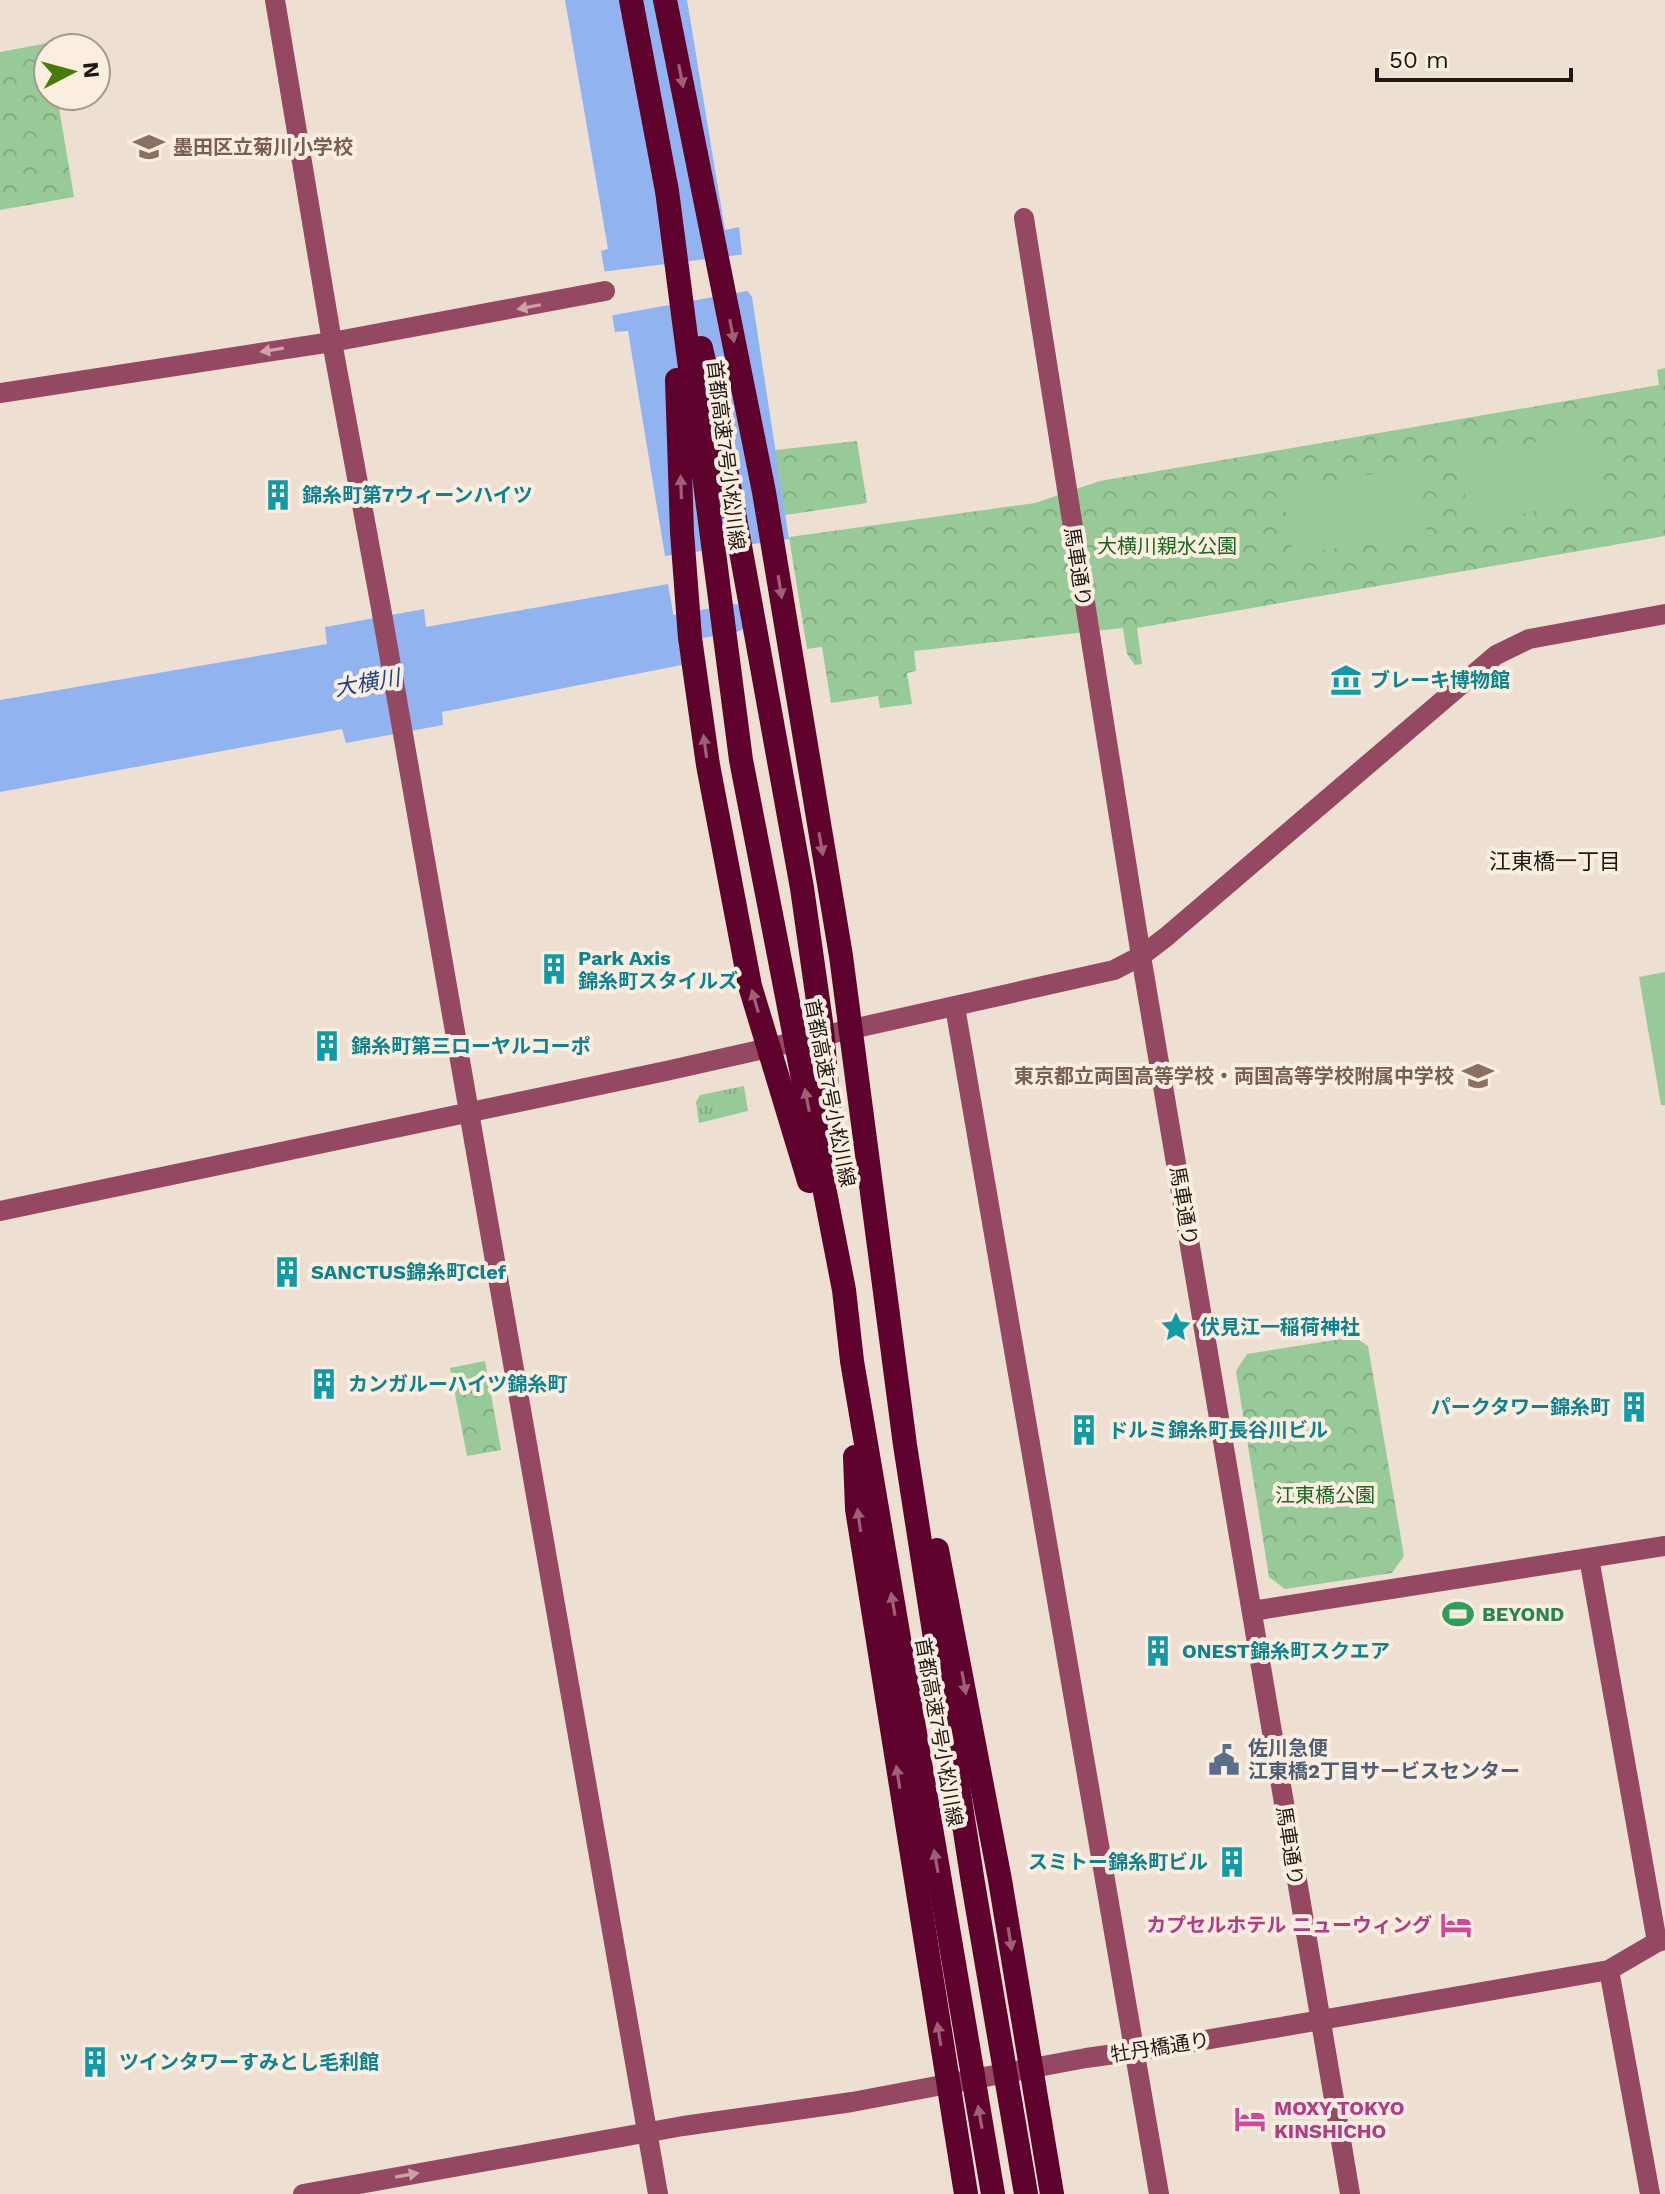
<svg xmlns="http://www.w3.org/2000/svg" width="1665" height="2194" font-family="'Work Sans','Noto Sans JP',sans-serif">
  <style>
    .grass { fill: url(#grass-tufts) }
    .forest { fill: url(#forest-crowns) }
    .garden { fill: #98c998 }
    .water { fill: #91b4f1 }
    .pier { fill: #ede0d3 }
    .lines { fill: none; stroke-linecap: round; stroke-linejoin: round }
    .canal { stroke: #91b4f1; stroke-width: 28 }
    .secondary { stroke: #954861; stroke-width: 20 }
    .highway-bridge { stroke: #5e022d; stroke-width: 24 }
    .oneway { fill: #9d6075 }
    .oneway2 { fill: #cda3a7 }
    .labels { text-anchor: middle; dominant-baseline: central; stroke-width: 8; stroke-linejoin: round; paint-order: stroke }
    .education-label { font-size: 20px; font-weight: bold; fill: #785e54; stroke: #fbeee0; text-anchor: start }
    .street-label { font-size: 20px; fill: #1e1915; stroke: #fbeee0 }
    .culture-label { font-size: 20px; font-weight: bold; fill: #0d838f; stroke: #fbeee0; text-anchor: start }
    .park-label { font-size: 20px; fill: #1a6722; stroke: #fbeee0 }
    .leisure-label { font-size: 20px; font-weight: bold; fill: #27864d; stroke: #fbeee0; text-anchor: start }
    .service-label { font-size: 20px; font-weight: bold; fill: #4e5e75; stroke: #fbeee0; text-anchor: start }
    .hotel-label { font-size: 20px; font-weight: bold; fill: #b23c85; stroke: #fbeee0; text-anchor: end }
    .water-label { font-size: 22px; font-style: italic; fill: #1c4389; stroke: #fbeee0 }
    .neighbourhood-label { font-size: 22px; fill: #1e1915; stroke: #fbeee0 }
  </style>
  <defs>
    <pattern id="grass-tufts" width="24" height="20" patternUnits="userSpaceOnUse" patternTransform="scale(2)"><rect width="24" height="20" fill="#98c998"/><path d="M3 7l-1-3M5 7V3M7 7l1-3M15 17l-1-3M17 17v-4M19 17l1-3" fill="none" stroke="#83ac82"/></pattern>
    <pattern id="forest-crowns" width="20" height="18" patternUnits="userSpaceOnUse" patternTransform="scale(2)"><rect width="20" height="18" fill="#98c998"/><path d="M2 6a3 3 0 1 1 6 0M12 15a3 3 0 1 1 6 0" fill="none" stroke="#83ac82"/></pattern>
  </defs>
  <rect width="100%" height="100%" fill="#ede0d3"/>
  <path class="grass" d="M744 1086 748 1111 699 1123 696 1102 700 1095Z"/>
  <g class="forest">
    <path d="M48 43V96H57L74 197 0 210V52Z"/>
    <path d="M1665 368V536L1137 628 1142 664 1135 665 1127 654 1123 628 914 651 916 671 907 673 912 704 880 708 878 696 831 703 822 647 807 649 789 537 1035 503 1100 481 1659 385 1657 370Z"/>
    <path d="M857 441 867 503 785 515 775 450Z"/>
    <path d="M1354 1337 1368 1346 1404 1556 1392 1573 1285 1589 1269 1577 1236 1371 1247 1354Z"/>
    <path d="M485 1361 501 1450 467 1456 450 1368Z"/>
  </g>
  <g class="garden">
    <path d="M1596 432 1607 499 1470 522 1458 455Z"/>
    <path d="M1417 467 1427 533 1293 555 1282 489Z"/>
    <path d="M1665 972V1105H1661L1639 977Z"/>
  </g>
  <g class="water">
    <path d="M565 0H687L725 230 739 227 746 289 752 297 789 539 665 556 628 331 615 332 601 251 608 249Z"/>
    <path d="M668 584 682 665 442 712 443 725 346 743 342 729 0 792V700L327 644 325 627 424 609 426 627Z"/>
  </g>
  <path class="pier" d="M746 254 752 290 608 316 601 272Z"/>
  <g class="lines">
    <path class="canal" d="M664 631 734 618"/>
    <g class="secondary">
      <path d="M275 0 332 342 381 608 658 2194"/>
      <path d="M1024 218 1141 956 1350 2194"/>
      <path d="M0 393 332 342 605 291"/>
      <path d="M955 1007 1159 2194"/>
      <path d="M0 1211 666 1071 1114 970 1141 956 1166 937 1496 655 1529 639 1665 614"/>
      <path d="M1589 1558 1657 1942"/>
      <path d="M1252 1611 1665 1546"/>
      <path d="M1609 1970 1650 2194"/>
      <path d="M303 2194 683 2126 852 2102 1086 2058 1165 2047 1609 1970 1657 1942 1665 1940"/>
    </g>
    <g class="highway-bridge">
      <path d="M631 0 667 191 741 760 844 1290 852 1361 993 2194"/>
      <path d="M665 0 764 492 841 956 905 1445 973 1883 1026 2194"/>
      <path d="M701 348 717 419 802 888 822 1029 834 1168"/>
      <path d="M677 380 682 532 690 638 708 765 750 986 809 1181"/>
      <path d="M855 1457 857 1509 966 2194"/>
      <path d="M937 1550 1000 1880 1052 2194"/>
    </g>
  </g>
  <defs><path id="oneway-solid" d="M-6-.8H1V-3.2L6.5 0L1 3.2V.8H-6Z" transform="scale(2)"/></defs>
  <g class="oneway">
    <use href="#oneway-solid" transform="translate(681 76) rotate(79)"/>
    <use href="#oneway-solid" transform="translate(732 331) rotate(79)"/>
    <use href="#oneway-solid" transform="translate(681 487) rotate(-92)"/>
    <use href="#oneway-solid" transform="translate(780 587) rotate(81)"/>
    <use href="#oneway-solid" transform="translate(705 746) rotate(-98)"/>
    <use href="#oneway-solid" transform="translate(821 844) rotate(80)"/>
    <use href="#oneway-solid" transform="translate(755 1001) rotate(-106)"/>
    <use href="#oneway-solid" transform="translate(807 1100) rotate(-101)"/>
    <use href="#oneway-solid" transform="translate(859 1520) rotate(-98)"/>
    <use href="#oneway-solid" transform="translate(893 1604) rotate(-100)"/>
    <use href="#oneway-solid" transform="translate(964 1683) rotate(80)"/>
    <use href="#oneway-solid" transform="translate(898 1777) rotate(-99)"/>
    <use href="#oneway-solid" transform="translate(936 1861) rotate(-100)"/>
    <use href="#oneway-solid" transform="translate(1010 1939) rotate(81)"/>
    <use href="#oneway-solid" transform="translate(939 2034) rotate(-99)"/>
    <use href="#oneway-solid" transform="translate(980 2117) rotate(-100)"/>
  </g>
  <g class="oneway2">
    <use href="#oneway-solid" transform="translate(529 307) rotate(169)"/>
    <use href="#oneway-solid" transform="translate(272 350) rotate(171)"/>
    <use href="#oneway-solid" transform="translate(407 2175) rotate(-10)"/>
  </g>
  <defs>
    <symbol id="school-bare" viewBox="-9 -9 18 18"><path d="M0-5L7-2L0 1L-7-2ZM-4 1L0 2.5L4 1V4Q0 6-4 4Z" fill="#8d6e63" stroke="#fbeee0" stroke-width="2.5" paint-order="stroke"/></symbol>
    <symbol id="building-bare" viewBox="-9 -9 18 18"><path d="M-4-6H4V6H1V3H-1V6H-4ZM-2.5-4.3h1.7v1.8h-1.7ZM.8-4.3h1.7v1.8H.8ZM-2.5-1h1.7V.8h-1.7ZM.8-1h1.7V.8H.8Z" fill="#0f9aa8" stroke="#fbeee0" stroke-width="2.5" paint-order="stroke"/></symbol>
    <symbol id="museum-bare" viewBox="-9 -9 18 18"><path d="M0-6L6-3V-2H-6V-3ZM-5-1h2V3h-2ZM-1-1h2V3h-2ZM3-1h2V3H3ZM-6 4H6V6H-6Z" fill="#0f9aa8" stroke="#fbeee0" stroke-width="2.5" paint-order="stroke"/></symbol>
    <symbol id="sight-bare" viewBox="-9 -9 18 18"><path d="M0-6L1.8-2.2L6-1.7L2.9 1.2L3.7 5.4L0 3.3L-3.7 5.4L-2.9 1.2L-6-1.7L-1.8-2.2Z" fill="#0f9aa8" stroke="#fbeee0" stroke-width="2.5" paint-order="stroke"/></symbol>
    <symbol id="stadium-bare" viewBox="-9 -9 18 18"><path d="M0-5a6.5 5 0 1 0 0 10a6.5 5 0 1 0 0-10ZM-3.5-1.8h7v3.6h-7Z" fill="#2e9e5b" stroke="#fbeee0" stroke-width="2.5" paint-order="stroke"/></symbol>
    <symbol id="civic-bare" viewBox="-9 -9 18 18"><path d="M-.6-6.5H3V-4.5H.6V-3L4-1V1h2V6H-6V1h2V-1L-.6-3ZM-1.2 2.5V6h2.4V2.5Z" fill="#5c6f8a" stroke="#fbeee0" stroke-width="2.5" paint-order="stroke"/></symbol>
    <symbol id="hotel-bare" viewBox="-9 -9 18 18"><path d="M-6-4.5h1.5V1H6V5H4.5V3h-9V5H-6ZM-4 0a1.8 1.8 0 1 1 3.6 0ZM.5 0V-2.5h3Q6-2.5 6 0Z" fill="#d1479c" stroke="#fbeee0" stroke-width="2.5" paint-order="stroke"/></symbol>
  </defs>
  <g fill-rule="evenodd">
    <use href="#school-bare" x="127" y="125" width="44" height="44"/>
    <use href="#building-bare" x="256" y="473" width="44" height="44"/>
    <use href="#museum-bare" x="1324" y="658" width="44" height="44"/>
    <use href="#building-bare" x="532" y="947" width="44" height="44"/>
    <use href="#building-bare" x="305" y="1024" width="44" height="44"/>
    <use href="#school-bare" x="1456" y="1054" width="44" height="44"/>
    <use href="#building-bare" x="265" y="1250" width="44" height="44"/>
    <use href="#sight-bare" x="1154" y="1305" width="44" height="44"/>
    <use href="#building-bare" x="302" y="1362" width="44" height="44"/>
    <use href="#building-bare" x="1612" y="1385" width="44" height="44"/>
    <use href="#building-bare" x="1062" y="1408" width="44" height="44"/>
    <use href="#stadium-bare" x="1436" y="1592" width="44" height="44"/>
    <use href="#building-bare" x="1136" y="1629" width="44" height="44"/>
    <use href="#civic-bare" x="1202" y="1738" width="44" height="44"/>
    <use href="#building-bare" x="1210" y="1840" width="44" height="44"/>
    <use href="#hotel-bare" x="1434" y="1903" width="44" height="44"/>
    <use href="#building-bare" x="73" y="2040" width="44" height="44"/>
    <use href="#hotel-bare" x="1228" y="2097" width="44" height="44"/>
  </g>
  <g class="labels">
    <g class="education-label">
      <text x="173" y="147">墨田区立菊川小学校</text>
      <text x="1454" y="1076" text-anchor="end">東京都立両国高等学校・両国高等学校附属中学校</text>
    </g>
    <g class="street-label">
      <text transform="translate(726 455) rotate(83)">首都高速7号小松川線</text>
      <text transform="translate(1078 567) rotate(81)">馬車通り</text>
      <text transform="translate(830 1093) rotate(79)">首都高速7号小松川線</text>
      <text transform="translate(1184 1206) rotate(80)">馬車通り</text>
      <text transform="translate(939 1732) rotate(80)">首都高速7号小松川線</text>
      <text transform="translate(1290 1846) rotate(81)">馬車通り</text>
      <text transform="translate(1160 2047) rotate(-9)">牡丹橋通り</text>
    </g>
    <g class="culture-label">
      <text x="302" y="495">錦糸町第7ウィーンハイツ</text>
      <text x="1370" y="680">ブレーキ博物館</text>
      <text x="578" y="958">Park Axis<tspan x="578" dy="23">錦糸町スタイルズ</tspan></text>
      <text x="351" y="1046">錦糸町第三ローヤルコーポ</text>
      <text x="311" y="1272">SANCTUS錦糸町Clef</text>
      <text x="1200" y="1327">伏見江一稲荷神社</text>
      <text x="348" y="1384">カンガルーハイツ錦糸町</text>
      <text x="1610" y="1407" text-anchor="end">パークタワー錦糸町</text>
      <text x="1108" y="1430">ドルミ錦糸町長谷川ビル</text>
      <text x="1182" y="1651">ONEST錦⽷町スクエア</text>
      <text x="1208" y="1862" text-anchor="end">スミトー錦糸町ビル</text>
      <text x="119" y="2062">ツインタワーすみとし毛利館</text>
    </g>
    <g class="park-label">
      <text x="1167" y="546">大横川親水公園</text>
      <text x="1325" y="1495">江東橋公園</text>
    </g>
    <g class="leisure-label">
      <text x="1482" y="1614">BEYOND</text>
    </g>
    <g class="service-label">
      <text x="1248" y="1748">佐川急便<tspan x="1248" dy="23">江東橋2丁目サービスセンター</tspan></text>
    </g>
    <g class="hotel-label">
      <text x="1432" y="1925">カプセルホテル ニューウィング</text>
      <text x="1274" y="2108" text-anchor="start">MOXY TOKYO<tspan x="1274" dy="23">KINSHICHO</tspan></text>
    </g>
    <g class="water-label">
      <text transform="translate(367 683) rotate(-10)">大横川</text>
    </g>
    <g class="neighbourhood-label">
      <text x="1555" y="861">江東橋一丁目</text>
    </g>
  </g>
  <g transform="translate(72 72) rotate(84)"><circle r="38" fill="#fbeee0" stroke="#a3998f" stroke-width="2"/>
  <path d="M0-6L14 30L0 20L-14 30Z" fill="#497b08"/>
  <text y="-12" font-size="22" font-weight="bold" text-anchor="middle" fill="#1e1915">N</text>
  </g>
  <path d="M1377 68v12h194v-12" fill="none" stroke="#1e1915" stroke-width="4"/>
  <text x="1389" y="68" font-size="24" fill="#1e1915" stroke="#fbeee0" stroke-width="6" paint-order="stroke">50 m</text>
</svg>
